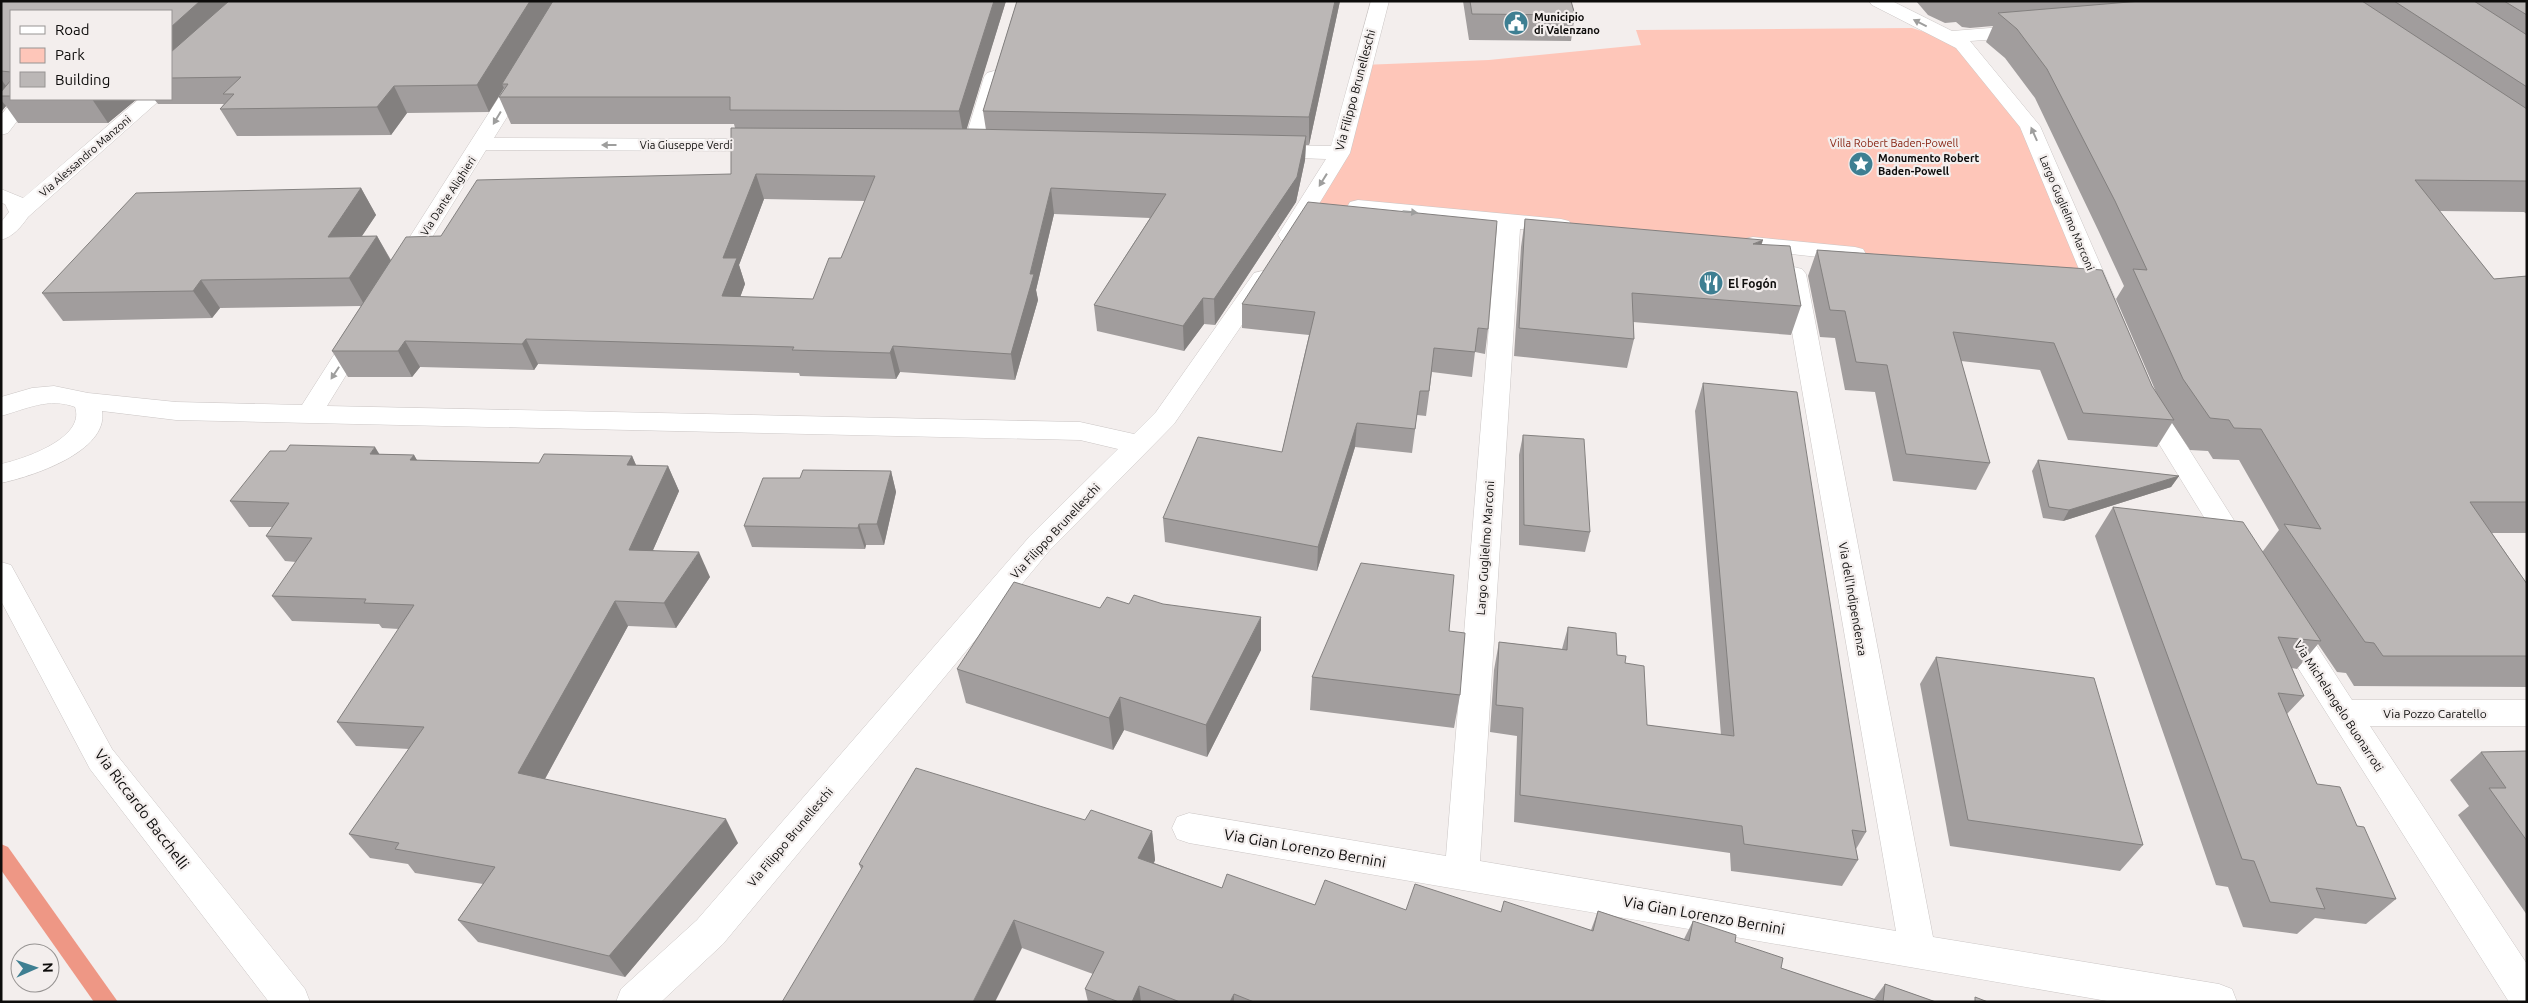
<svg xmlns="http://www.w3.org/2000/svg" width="2528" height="1003" font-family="Ubuntu,sans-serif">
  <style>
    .green { fill: #fec6b9 }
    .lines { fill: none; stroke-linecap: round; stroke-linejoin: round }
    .stream { fill: #ee9785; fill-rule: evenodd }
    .minor-casing { stroke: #cbc6c5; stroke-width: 1 }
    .minor { fill: #fff; fill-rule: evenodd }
    .wall { fill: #a19d9d; fill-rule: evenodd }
    .shaded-wall { fill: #83807f }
    .building { fill: #bbb7b6; stroke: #83807f; fill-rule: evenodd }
    .oneway { fill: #9e9e9d }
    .labels { text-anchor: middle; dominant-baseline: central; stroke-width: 4.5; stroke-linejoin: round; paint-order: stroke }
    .far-poi-label { font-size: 11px; font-weight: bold; fill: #0d0c0b; stroke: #f3eeed; text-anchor: start }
    .far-park-label { font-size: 11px; fill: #841f0d; stroke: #f3eeed }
    .far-street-label { font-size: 11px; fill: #0d0c0b; stroke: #f3eeed }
    .street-label { font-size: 12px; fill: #0d0c0b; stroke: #f3eeed }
    .poi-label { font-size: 12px; font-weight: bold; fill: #0d0c0b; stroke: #f3eeed; text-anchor: start }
    .near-street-label { font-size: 15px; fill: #0d0c0b; stroke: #f3eeed }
  </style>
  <rect width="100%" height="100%" fill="#f3eeed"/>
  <path class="green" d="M1912 28 1963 44 2030 126 2094 275 1309 203 1340 153 1362 65 1489 60 1641 45 1636 30Z"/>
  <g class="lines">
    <path class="stream" d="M1 844 8 847 118 1002H94L1 870Z"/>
    <defs>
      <g id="minor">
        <path d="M1371 1H1389L1350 153 1297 240 1289 242 1281 240 1278 235 1326 159 1269 157 1262 155 1259 151 1262 147 1269 145 1331 146Z"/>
        <path d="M1869 1H1892L1952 31 2028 25 2035 27 2037 31 2035 35 2028 37 1970 41 2040 126 2117 303 2113 308 2105 310 2097 308 2093 303 2020 127 1956 48 1872 5Z"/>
        <path d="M523 69 530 71 533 75 494 138 769 139 776 141 779 145 776 149 769 151 486 150 410 273 402 275 394 273 390 268 513 75 516 71Z"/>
        <path d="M994 71 1001 73 1004 77 983 146 980 150 973 152 966 150 963 146 984 77 987 73Z"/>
        <path d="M14 99H34L8 133 1 135V115Z"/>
        <path d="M139 99H161L28 217C21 227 14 236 1 240V222L9 212 5 204 1 203V189L23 198Z"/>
        <path d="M1358 200 1561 219 1569 221 1572 226 1569 231 1561 233 1520 229 1480 861 1896 931 1782 274 1786 269 1794 267 1802 269 1806 274 1933 937 2219 984 2232 989 2237 1002H2113L1189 843 1177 839 1172 828 1177 817 1189 813 1446 856 1497 227 1350 212 1347 207 1350 202Z"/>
        <path d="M1753 237 1855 247 1863 249 1866 254 1863 259 1855 261 1745 249 1742 244 1745 239Z"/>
        <path d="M1262 271 1270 273 1274 278 1174 424 1050 550 723 944 661 1002H616L621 989 697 920 1030 536 1118 449 1080 440 176 420 102 411C109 452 30 477 1 483V464C24 459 86 438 75 407 49 397 26 409 1 416V397L32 388 54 386 88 393 176 402 302 405 351 328 360 325 369 328 372 333 327 406 1080 422 1134 434 1156 412 1254 273Z"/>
        <path d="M2147 394 2156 397 2249 544 2253 551 2249 558 2239 562 2229 558 2134 403 2138 397Z"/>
        <path d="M1 562 11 565 112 749 305 989 310 1002H269L90 769 1 601Z"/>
        <path d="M2287 613 2298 617 2352 700H2527V726H2370L2527 964V1002H2509L2276 633 2272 625 2276 617Z"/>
      </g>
    </defs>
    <use href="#minor" class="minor-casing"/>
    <use href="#minor" class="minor"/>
  </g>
  <g class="wall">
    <path d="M1 1H1006L966 129 986 130 983 111 1017 1H1340L1309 145H1306L1305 160 1296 202 1215 325 1204 324 1184 351 1097 331 1094 305 1150 218 1054 214 1036 290 1038 300 1015 380 900 372 896 379 800 376 799 373 538 364 534 370 420 367 412 377H348L332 351 361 306 220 308 212 318 63 321 42 293 361 188 376 215 362 236H377L391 260 441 236 731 174 735 128 734 124H511L499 97 504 89V88L489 112 407 113 391 135 237 136 220 109 224 104H158L154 99H171V11H11V99H137L108 123H18L6 106 1 112ZM764 199 865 201 841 258 813 299 740 297 745 284 739 265Z"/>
    <path d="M1463 1H1571L1575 15 1571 41 1469 40Z"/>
    <path d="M1916 1H2527V214L2524 212 2439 211 2494 279 2527 276V533H2492L2527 584V687L2354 686 2346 673 2337 672 2318 644 2297 669 2292 668 2304 696 2287 714 2317 784 2357 826 2396 899 2366 924 2315 918 2297 934 2243 927 2228 887 2216 885 2095 536 2113 507 2263 551 2279 530 2239 460 2213 459 2208 451 2190 450 2172 423 2157 447 2068 440 2040 370 1961 361 1990 463 1976 490 1893 481 1875 392 1845 390 1835 338 1820 337 1808 276 1817 250 2102 270 2152 386 2156 392 2116 299 2124 286 2099 232 2035 98 2005 58 1986 42 1993 26 1970 28 1962 27 1956 22 1945 23 1928 15Z"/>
    <path d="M1525 219 1762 244 1801 306 1791 335 1633 322 1634 339 1627 368 1514 356 1521 247Z"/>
    <path d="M1242 304 1488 329 1485 354 1475 352 1472 377 1432 372 1426 416 1417 415 1412 453 1355 447 1317 571 1165 542 1163 518 1282 452 1309 335 1242 328Z"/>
    <path d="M1703 383 1866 832 1856 849 1858 860 1842 886 1731 871 1730 853 1514 822 1517 736 1490 732 1494 670 1499 642 1562 649 1568 627 1617 655 1625 663 1647 725 1721 735 1695 411Z"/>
    <path d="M1523 435 1590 532 1585 552 1519 545V455Z"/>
    <path d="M379 454 414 455 417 461 539 463 632 456 636 465 668 466 679 491 653 550 710 577 676 628 628 626 545 779 738 843 625 977 478 942 458 920 483 884 415 873 408 864 370 858 349 834 409 749 356 746 337 722 399 629 382 628 379 624 292 621 272 596 296 562 285 561 266 536 272 527H249L230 501Z"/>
    <path d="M2038 460 2179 476 2171 487 2063 521 2043 518 2032 471Z"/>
    <path d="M891 471 896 492 884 545H866L865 549 752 547 744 526 800 478Z"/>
    <path d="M1100 608 1261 650 1207 757 1124 730 1113 750 966 703 957 669Z"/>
    <path d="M1449 631 1460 695 1454 728 1310 710 1312 677Z"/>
    <path d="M1936 657 2143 845 2120 871 1950 846 1920 684Z"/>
    <path d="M2527 751V915L2458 815 2469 806 2450 780 2481 752Z"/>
    <path d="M1085 820 1152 831 1155 860 1154 863 1222 888 1315 905 1406 910 1501 912 1591 930 1598 911 1684 939 1693 921 1735 942 1781 968 1874 999 1885 984 1936 1002H1088L1085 989 1093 974 1022 948 861 869 859 864Z"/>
  </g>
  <g class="shaded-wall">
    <path d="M200 1H243L171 67V27Z"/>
    <path d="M530 1H556L502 84 504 88 489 112 477 85Z"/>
    <path d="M994 1H1006L964 138 959 111Z"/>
    <path d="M1335 1H1340L1309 145V117Z"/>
    <path d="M1 79 11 93 1 96Z"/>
    <path d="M394 86 407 113 391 135 377 107Z"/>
    <path d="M92 99H137L108 123Z"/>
    <path d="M1 100 6 106 1 112Z"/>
    <path d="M1306 136 1305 160 1296 202 1215 325 1214 299Z"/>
    <path d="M756 174 764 199 739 265 745 284 731 322 722 296 723 258Z"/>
    <path d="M361 188 376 215 343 264 328 237Z"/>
    <path d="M1051 188 1054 214 1036 290 1038 300 1015 380 1011 354Z"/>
    <path d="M377 236 392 263 365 306 349 278Z"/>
    <path d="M1763 240 1754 268 1753 244Z"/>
    <path d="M201 280 220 308 212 318 193 291Z"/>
    <path d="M1203 298 1204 324 1184 351 1183 326Z"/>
    <path d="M526 339 538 364 534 370 522 344Z"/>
    <path d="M405 341 420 367 412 377 398 351Z"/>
    <path d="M893 346 900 372 896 379 890 353Z"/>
    <path d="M1357 423 1355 447 1317 571 1318 547Z"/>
    <path d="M375 447 391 473 370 454Z"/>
    <path d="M414 455 429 480 410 460Z"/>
    <path d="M632 456 643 481 627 465Z"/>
    <path d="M668 466 679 491 642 575 629 550Z"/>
    <path d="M891 471 896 492 884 545 877 524Z"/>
    <path d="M2179 476 2171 487 2063 521 2069 510Z"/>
    <path d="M859 524 866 545 865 549 858 528Z"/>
    <path d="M699 552 710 577 676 628 664 603Z"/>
    <path d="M615 601 628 626 535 797 518 773Z"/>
    <path d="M1261 617V650L1207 757 1206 725Z"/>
    <path d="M1120 697 1124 730 1113 750 1109 718Z"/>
    <path d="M726 819 738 843 625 977 609 956Z"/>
    <path d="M1152 831 1155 860 1142 887 1138 858Z"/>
    <path d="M1014 920 1022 948 995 1002H973Z"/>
    <path d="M1139 986 1141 1002H1132Z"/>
    <path d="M1234 994V1002H1230Z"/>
  </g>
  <g class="building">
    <path d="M1 1H200L171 27V11H11V72L1 71Z"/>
    <path d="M229 1H530L477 85 394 86 377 107 220 109 234 94H223L241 77 171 78V52Z"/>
    <path d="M553 1H994L959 111 730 110V97H499L508 84H502Z"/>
    <path d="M1017 1H1335L1309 117 983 111Z"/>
    <path d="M1470 1H1571L1575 15 1472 14Z"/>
    <path d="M2141 1H2362L2527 109V181L2415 180 2494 279 2527 276V502H2470L2527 584V656H2383L2374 643 2365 642 2284 524 2321 529 2261 429 2234 428 2229 420 2210 418 2183 379 2133 269 2147 270 2115 201 2047 69 2017 29 1998 13Z"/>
    <path d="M2394 1H2474L2527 35V87Z"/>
    <path d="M2504 1H2527V15Z"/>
    <path d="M11 80V96H1V92Z"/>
    <path d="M731 128 969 129 1306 136 1297 177 1214 299 1203 298 1183 326 1094 305 1166 194 1051 188 1030 274H1034L1011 354 893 346 890 353 792 350 794 347 526 339 522 344 405 341 398 351H332L406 237 441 236 477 180 731 174ZM756 174 875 176 841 258H829L813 299 722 296 737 258H723Z"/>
    <path d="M361 188 328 237 377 236 349 278 201 280 193 291 42 293 136 193Z"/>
    <path d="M1308 202 1497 221 1488 329 1478 328 1475 352 1434 348 1429 391H1420L1415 429 1357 423 1318 547 1163 518 1198 437 1282 452 1315 312 1242 304Z"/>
    <path d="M1525 219 1763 240 1753 244 1790 246 1801 306 1632 293 1634 339 1519 328Z"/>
    <path d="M1817 250 2102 270 2152 386 2174 420 2083 413 2054 343 1953 332 1990 463 1906 454 1887 365 1856 362 1845 311 1830 310Z"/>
    <path d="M1703 383 1797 392 1866 832 1852 830 1858 860 1744 844 1742 826 1520 795 1523 708 1496 705 1499 642 1567 650 1568 627 1616 633 1617 655 1626 656 1625 663 1644 666 1647 725 1734 736Z"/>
    <path d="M1523 435 1584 439 1590 532 1524 525Z"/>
    <path d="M290 445 375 447 370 454 414 455 410 460 539 463 544 454 632 456 627 465 668 466 629 550 699 552 664 603 615 601 518 773 726 819 609 956 458 920 495 867 395 849 399 843 349 834 424 727 337 722 414 605 364 603 366 599 272 596 312 538 266 536 289 503 230 501 270 451H286Z"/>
    <path d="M2038 460 2179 476 2069 510 2049 507Z"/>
    <path d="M803 470 891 471 877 524H859L858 528 744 526 763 478H800Z"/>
    <path d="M2113 507 2243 522 2321 641 2278 637 2304 696 2278 693 2317 784 2340 787 2357 826 2364 827 2396 899 2316 888 2325 909 2270 902 2254 861 2242 859Z"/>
    <path d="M1361 563 1454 575 1449 631 1465 633 1460 695 1312 677Z"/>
    <path d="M1014 582 1100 608 1107 597 1129 604 1134 595 1163 604 1261 617 1206 725 1120 697 1109 718 957 669Z"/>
    <path d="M1936 657 2094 678 2143 845 1968 820Z"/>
    <path d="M2527 751V841L2489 788H2506L2481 752Z"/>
    <path d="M916 768 1085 820 1091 810 1152 831 1138 858 1222 888 1227 874 1315 905 1325 880 1406 910 1415 884 1501 912 1504 901 1593 931 1598 911 1689 941 1693 921 1736 935 1735 942 1783 958 1781 968 1882 1002H1254L1234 994 1230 1002H1180L1139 986 1132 1002H1119L1085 989 1104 952 1014 920 973 1002H782L863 866 859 864Z"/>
    <path d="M1885 984 1936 1002H1883Z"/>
    <path d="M1975 997 1988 1002H1975Z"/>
  </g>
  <defs><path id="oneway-solid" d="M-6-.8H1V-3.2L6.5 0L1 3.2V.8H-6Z" transform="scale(1.25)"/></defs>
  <g class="oneway">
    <use href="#oneway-solid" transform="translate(1920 23) rotate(-153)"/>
    <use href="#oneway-solid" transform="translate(497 118) rotate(121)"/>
    <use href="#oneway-solid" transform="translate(2034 134) rotate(-114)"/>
    <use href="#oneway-solid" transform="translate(609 145) rotate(-180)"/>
    <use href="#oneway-solid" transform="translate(1323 180) rotate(122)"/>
    <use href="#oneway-solid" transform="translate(1410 212) rotate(5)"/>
    <use href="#oneway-solid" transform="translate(335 373) rotate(123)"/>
  </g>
  <defs>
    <symbol id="civic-disc" viewBox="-11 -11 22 22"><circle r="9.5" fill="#3e7f92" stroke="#f3eeed"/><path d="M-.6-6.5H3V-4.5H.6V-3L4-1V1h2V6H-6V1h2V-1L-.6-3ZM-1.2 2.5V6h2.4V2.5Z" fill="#fff"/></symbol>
    <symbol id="sight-disc" viewBox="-11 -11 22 22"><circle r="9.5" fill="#3e7f92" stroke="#f3eeed"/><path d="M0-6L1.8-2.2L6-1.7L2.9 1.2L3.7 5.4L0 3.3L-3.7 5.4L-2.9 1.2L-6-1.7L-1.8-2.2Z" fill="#fff"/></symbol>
    <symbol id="restaurant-disc" viewBox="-11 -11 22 22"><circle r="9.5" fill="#3e7f92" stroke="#f3eeed"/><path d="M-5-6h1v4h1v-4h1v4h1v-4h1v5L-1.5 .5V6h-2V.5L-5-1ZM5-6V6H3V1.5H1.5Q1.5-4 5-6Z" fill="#fff"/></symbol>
  </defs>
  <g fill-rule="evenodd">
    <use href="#civic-disc" x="1502" y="9" width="28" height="28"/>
    <use href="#sight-disc" x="1847" y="150" width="28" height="28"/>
    <use href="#restaurant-disc" x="1697" y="269" width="28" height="28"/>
  </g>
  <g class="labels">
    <g class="far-poi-label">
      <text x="1534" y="17">Municipio<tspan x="1534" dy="13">di Valenzano</tspan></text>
      <text x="1878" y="158">Monumento Robert<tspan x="1878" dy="13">Baden-Powell</tspan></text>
    </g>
    <g class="far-park-label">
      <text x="1894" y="143">Villa Robert Baden-Powell</text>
    </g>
    <g class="far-street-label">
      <text x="686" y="145">Via Giuseppe Verdi</text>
      <text transform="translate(85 156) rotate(-41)">Via Alessandro Manzoni</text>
      <text transform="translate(448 196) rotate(-57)">Via Dante Alighieri</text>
      <text transform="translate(2067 213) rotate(67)">Largo Guglielmo Marconi</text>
    </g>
    <g class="street-label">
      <text transform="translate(1355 90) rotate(-75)">Via Filippo Brunelleschi</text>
      <text transform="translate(1055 531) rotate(-47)">Via Filippo Brunelleschi</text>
      <text transform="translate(1485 548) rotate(-86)">Largo Guglielmo Marconi</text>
      <text transform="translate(1853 599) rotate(80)">Via dell'Indipendenza</text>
      <text transform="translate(2339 706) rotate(57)">Via Michelangelo Buonarroti</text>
      <text x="2435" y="713">Via Pozzo Caratello</text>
      <text transform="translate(790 837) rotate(-50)">Via Filippo Brunelleschi</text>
    </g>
    <g class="poi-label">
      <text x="1728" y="283">El Fogón</text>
    </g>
    <g class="near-street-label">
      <text transform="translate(142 809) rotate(53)">Via Riccardo Bacchelli</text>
      <text transform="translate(1305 848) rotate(10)">Via Gian Lorenzo Bernini</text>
      <text transform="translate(1704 915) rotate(10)">Via Gian Lorenzo Bernini</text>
    </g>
  </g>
  <rect width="2528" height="1003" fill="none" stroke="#0d0c0b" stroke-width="5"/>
  <rect x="10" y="10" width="162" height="90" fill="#f3eeed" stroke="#979493"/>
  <rect x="20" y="26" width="25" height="8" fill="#ffffff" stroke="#979493"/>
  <text x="55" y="35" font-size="15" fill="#0d0c0b">Road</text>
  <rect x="20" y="48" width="25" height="15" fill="#fec6b9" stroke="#979493"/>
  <text x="55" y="60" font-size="15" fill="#0d0c0b">Park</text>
  <rect x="20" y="72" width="25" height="15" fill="#bbb7b6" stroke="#979493"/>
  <text x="55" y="85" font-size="15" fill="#0d0c0b">Building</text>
  <g transform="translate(35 968) rotate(88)"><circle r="24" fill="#f3eeed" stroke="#979493"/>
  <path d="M0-4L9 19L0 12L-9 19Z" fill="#3e7f92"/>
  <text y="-8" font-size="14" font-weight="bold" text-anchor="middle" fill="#0d0c0b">N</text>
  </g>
</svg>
